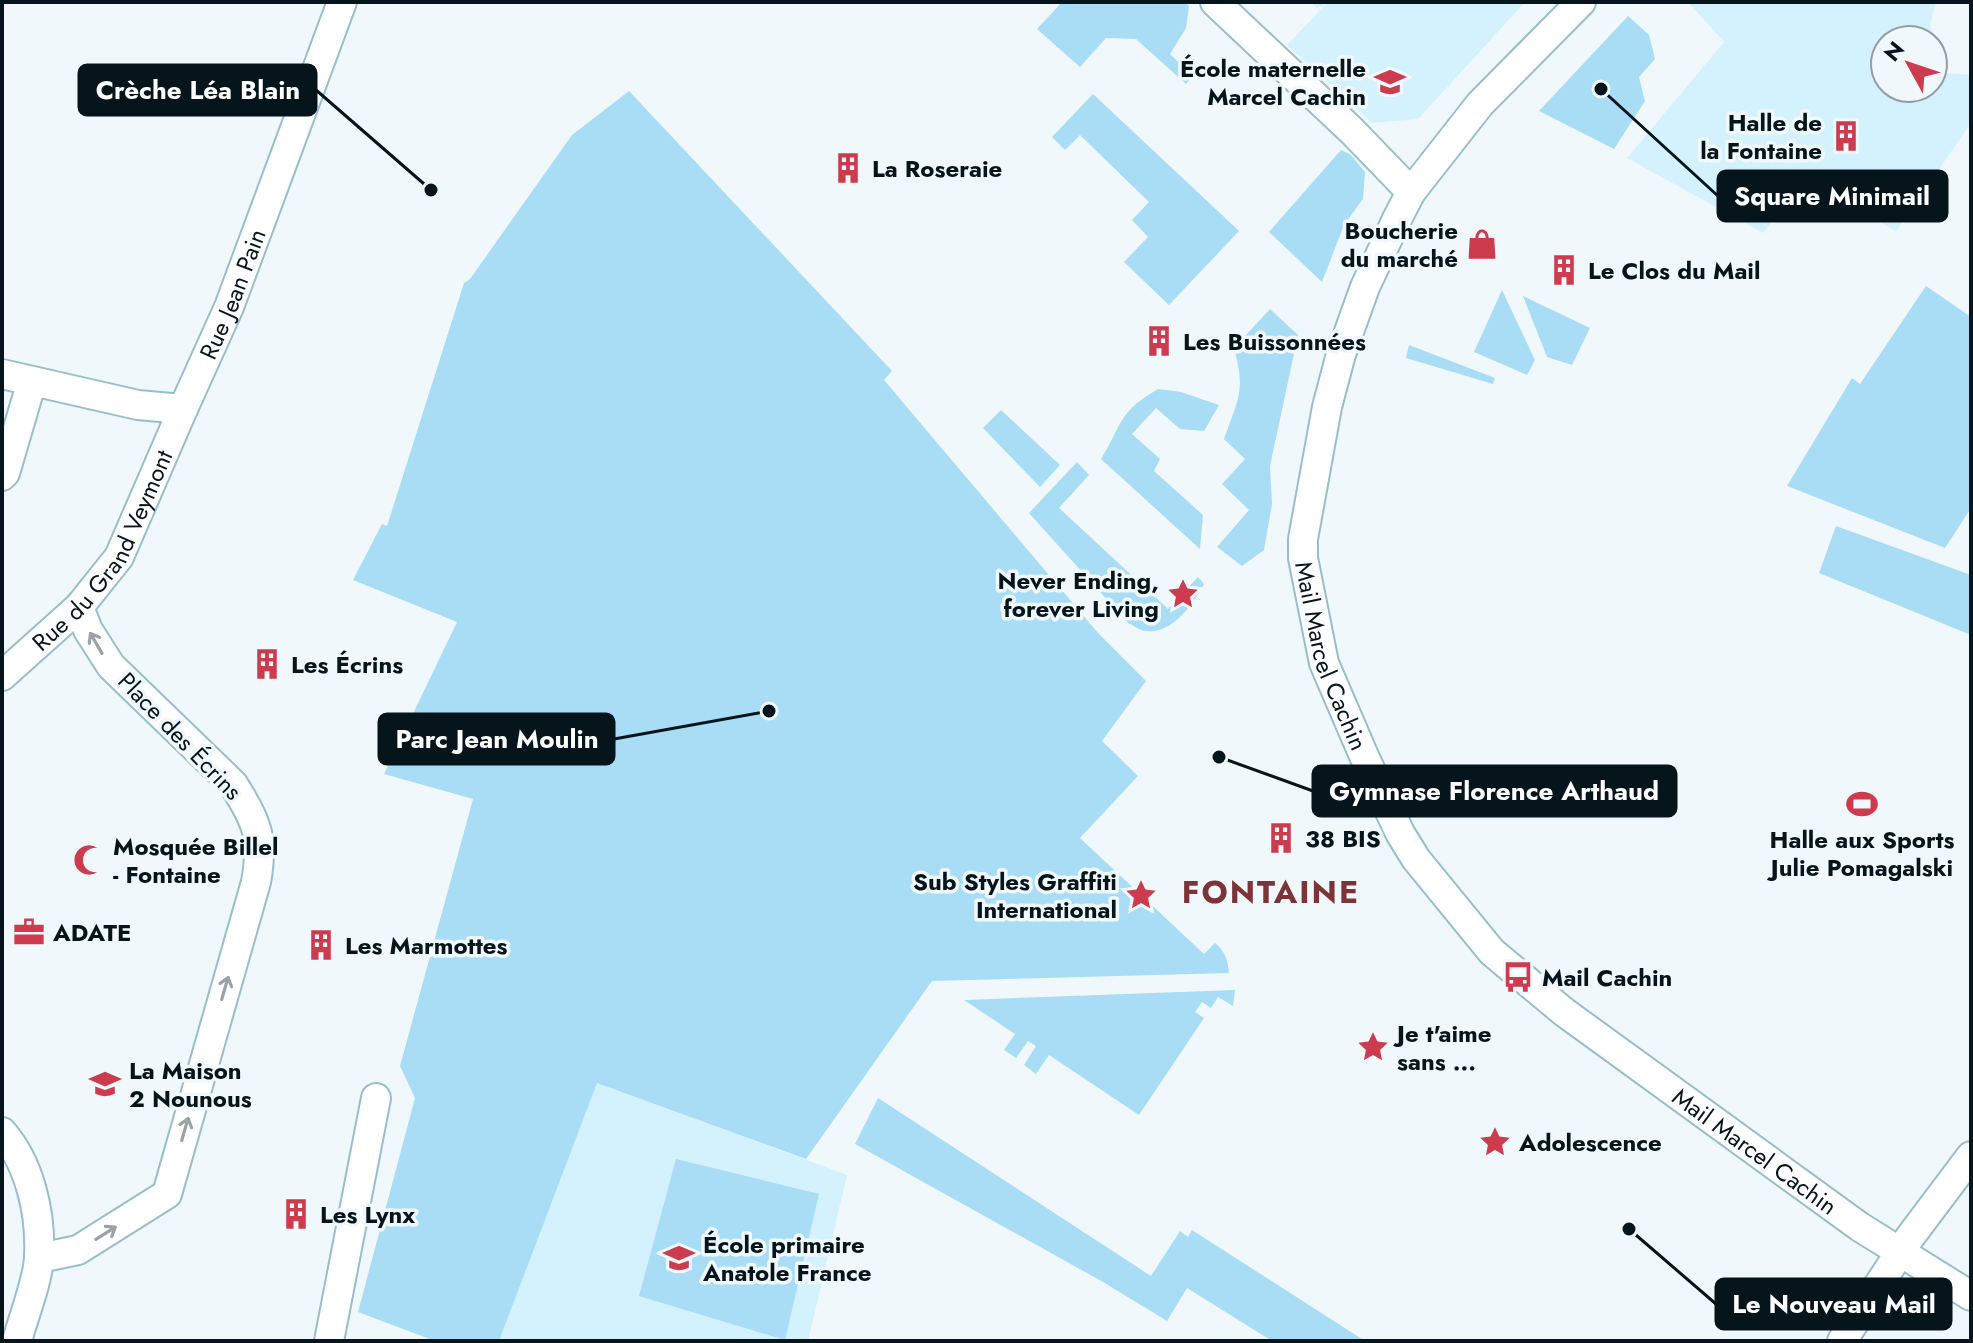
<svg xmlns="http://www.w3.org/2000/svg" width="1973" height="1343" font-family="Jost,sans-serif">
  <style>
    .built { fill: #d4f1fe; fill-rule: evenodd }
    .green { fill: #a8ddf5 }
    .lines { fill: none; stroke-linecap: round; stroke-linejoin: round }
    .minor-casing { stroke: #97bed0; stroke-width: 32 }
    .minor { stroke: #fff; stroke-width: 28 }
    .oneway { stroke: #9ba1a4 }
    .labels { text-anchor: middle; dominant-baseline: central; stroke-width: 7; stroke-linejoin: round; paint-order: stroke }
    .poi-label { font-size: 24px; font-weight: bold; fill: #06151b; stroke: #f1f8fc; text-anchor: start }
    .street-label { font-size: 24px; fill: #06151b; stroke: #f1f8fc }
    .district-label { font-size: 32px; font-weight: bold; letter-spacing: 2px; fill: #7c3439; stroke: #f1f8fc }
    .leader { fill: none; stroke: #06151b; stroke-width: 3 }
    .callout-dot { fill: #06151b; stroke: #f1f8fc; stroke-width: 3 }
    .callout { fill: #06151b; stroke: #06151b; stroke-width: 3 }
    .callout-label { font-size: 26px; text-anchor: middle; font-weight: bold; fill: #fff }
  </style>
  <rect width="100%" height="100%" fill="#f1f8fc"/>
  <g class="built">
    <path d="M1311 2H1525L1418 119 1372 123 1287 45 1326 4 1317 8Z"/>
    <path d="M1688 2H1936L1930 25 1947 73 1971 75V123L1896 231 1840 201 1790 198 1763 233 1627 158 1724 42ZM1885 40H1933V88H1885Z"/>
    <path d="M597 1082 847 1175 808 1341H499Z"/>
  </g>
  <g class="green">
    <path d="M1062 2H1185L1189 6 1186 28 1170 54 1193 76 1186 84 1136 39 1106 38 1080 67 1037 29Z"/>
    <path d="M1628 16 1649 35 1655 59 1639 77 1645 101 1614 149 1539 111Z"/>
    <path d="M629 91 892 371 884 380 1098 633 1146 681 1102 741 1138 776 1080 838 1204 954 1215 943C1225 951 1228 960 1229 973L932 981 806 1159 597 1083 499 1341H435L358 1312 415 1098 400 1066 473 799 384 774 457 622 353 580 382 524 387 526 464 283 470 279 572 135Z"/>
    <path d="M1093 94 1239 231 1169 305 1124 262 1148 237 1132 220 1149 202 1080 135 1065 150 1052 137Z"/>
    <path d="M1341 150 1350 154 1365 172 1363 199 1344 225 1322 282 1269 232Z"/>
    <path d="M1926 286 1971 317V508L1945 548 1787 486 1852 378 1860 384Z"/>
    <path d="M1502 290 1535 360 1527 375 1474 352Z"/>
    <path d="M1523 296 1590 328 1572 365 1547 357Z"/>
    <path d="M1270 309 1298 335 1270 466 1272 504 1264 550 1242 566 1217 547 1249 510 1222 484 1245 459 1224 439C1238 399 1246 391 1234 348Z"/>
    <path d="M1409 345 1495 378 1493 384 1406 358Z"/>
    <path d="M1158 389 1181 392 1219 405 1204 431 1180 429 1156 408 1132 434 1160 459 1154 471 1203 515 1200 549 1101 459C1123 423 1118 412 1158 389Z"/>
    <path d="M1001 410 1060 465 1040 487 983 428Z"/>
    <path d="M1077 462 1089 475 1059 508 1168 609 1198 577 1204 584C1194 604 1171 635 1146 631 1140 631 1133 625 1128 623L1029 513Z"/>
    <path d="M1836 526 1971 575V635L1819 573Z"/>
    <path d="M1235 990 1233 1006 1218 997 1211 1008 1202 1002 1195 1012 1204 1018 1139 1115 1049 1055 1036 1074 1024 1065 1036 1046 1028 1041 1016 1058 1004 1050 1015 1034 964 1000Z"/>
    <path d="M878 1098 1151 1276 1180 1231 1188 1237 1192 1230 1365 1341H1272L1187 1288 1167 1321 1103 1282 855 1144Z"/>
    <path d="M676 1159 819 1194 785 1340 639 1296Z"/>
  </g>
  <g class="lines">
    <defs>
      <g id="minor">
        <path d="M1215 2 1352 131 1411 192"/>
        <path id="s1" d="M1581 2 1480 104 1411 192 1397 219 1365 287 1341 354 1327 407 1303 539V558L1324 663 1364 756 1400 833 1416 859 1492 952 1564 1012 1860 1227 1971 1296"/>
        <path id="s2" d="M2 374 138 405 183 409 229 307 342 2"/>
        <path d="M2 476 5 473 32 381"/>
        <path id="s3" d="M2 676 79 607 119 557 183 409"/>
        <path d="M2 1132C30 1164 41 1213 39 1256 39 1278 23 1318 17 1341"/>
        <path d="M40 1258 78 1250 167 1194 256 882C264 838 257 821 233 784L111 666 88 630 79 607"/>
        <path d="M329 1341 376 1098"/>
        <path d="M1842 1341 1910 1237 1971 1156"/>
      </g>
    </defs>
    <use href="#minor" class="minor-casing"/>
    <use href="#minor" class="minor"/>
  </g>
  <defs><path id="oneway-shaft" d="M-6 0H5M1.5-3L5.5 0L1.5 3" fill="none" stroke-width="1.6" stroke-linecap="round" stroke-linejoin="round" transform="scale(2)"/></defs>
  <g class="oneway">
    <use href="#oneway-shaft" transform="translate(96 643) rotate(-120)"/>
    <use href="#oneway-shaft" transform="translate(225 988) rotate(-74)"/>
    <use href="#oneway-shaft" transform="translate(185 1129) rotate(-74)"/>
    <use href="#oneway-shaft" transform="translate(106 1233) rotate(-32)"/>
  </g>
  <defs>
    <symbol id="school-bare" viewBox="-9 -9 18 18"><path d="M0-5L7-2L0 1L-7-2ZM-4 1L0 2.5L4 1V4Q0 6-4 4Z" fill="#cc3c4e" stroke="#f1f8fc" stroke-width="2.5" paint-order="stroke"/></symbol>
    <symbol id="building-bare" viewBox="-9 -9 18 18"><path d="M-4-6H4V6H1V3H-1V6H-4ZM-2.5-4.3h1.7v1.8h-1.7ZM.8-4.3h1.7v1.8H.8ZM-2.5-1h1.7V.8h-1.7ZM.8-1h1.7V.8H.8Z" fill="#cc3c4e" stroke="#f1f8fc" stroke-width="2.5" paint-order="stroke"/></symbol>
    <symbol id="shop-bare" viewBox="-9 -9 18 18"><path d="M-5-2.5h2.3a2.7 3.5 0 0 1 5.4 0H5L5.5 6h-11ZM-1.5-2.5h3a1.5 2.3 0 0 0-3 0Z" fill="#cc3c4e" stroke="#f1f8fc" stroke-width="2.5" paint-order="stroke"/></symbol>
    <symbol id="sight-bare" viewBox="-9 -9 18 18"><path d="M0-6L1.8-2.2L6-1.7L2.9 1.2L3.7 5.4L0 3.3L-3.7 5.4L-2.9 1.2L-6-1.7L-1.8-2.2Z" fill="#cc3c4e" stroke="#f1f8fc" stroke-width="2.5" paint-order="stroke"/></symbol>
    <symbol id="stadium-bare" viewBox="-9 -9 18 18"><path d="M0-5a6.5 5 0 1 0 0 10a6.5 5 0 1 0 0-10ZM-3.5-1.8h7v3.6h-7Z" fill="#cc3c4e" stroke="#f1f8fc" stroke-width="2.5" paint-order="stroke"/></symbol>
    <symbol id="mosque-bare" viewBox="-9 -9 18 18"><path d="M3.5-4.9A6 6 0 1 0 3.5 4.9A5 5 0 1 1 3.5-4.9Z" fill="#cc3c4e" stroke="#f1f8fc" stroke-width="2.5" paint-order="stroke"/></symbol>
    <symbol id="office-bare" viewBox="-9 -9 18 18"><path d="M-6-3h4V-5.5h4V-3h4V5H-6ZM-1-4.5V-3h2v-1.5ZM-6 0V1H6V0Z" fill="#cc3c4e" stroke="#f1f8fc" stroke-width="2.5" paint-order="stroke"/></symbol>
    <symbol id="bus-bare" viewBox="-9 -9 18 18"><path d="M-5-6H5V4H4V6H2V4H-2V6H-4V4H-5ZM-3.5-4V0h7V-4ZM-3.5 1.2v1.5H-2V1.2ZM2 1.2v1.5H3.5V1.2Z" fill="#cc3c4e" stroke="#f1f8fc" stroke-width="2.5" paint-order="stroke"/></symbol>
  </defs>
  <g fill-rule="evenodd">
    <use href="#school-bare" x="1368" y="60" width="44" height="44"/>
    <use href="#building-bare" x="1824" y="114" width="44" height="44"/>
    <use href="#building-bare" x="826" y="146" width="44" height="44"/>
    <use href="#shop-bare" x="1460" y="222" width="44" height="44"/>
    <use href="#building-bare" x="1542" y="248" width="44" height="44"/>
    <use href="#building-bare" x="1137" y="319" width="44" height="44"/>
    <use href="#sight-bare" x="1161" y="572" width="44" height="44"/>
    <use href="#building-bare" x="245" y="642" width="44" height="44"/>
    <use href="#stadium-bare" x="1840" y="782" width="44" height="44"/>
    <use href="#building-bare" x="1259" y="816" width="44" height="44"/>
    <use href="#mosque-bare" x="67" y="838" width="44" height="44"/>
    <use href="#sight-bare" x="1119" y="873" width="44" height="44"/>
    <use href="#office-bare" x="7" y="910" width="44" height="44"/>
    <use href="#building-bare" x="299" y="923" width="44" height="44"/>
    <use href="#bus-bare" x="1496" y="955" width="44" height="44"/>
    <use href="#sight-bare" x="1351" y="1025" width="44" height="44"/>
    <use href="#school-bare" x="83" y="1062" width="44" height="44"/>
    <use href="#sight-bare" x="1473" y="1120" width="44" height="44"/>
    <use href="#building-bare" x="274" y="1192" width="44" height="44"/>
    <use href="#school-bare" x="657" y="1236" width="44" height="44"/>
  </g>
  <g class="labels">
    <g class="poi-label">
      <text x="1366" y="68" text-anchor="end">École maternelle<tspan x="1366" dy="28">Marcel Cachin</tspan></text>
      <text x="1822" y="122" text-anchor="end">Halle de<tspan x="1822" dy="28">la Fontaine</tspan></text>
      <text x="872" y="168">La Roseraie</text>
      <text x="1458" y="230" text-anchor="end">Boucherie<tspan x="1458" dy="28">du marché</tspan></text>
      <text x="1588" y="270">Le Clos du Mail</text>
      <text x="1183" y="341">Les Buissonnées</text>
      <text x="1159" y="580" text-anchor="end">Never Ending,<tspan x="1159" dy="28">forever Living</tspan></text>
      <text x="291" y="664">Les Écrins</text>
      <text x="1305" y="838">38 BIS</text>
      <text x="1862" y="839" text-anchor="middle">Halle aux Sports<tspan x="1862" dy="28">Julie Pomagalski</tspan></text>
      <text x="113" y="846">Mosquée Billel<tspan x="113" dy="28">- Fontaine</tspan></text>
      <text x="1117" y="881" text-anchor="end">Sub Styles Graffiti<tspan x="1117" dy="28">International</tspan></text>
      <text x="53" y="932">ADATE</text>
      <text x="345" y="945">Les Marmottes</text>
      <text x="1542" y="977">Mail Cachin</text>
      <text x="1397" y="1033">Je t'aime<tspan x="1397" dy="28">sans ...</tspan></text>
      <text x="129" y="1070">La Maison<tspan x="129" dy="28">2 Nounous</tspan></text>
      <text x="1519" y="1142">Adolescence</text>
      <text x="320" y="1214">Les Lynx</text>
      <text x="703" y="1244">École primaire<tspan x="703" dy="28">Anatole France</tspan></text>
    </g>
    <g class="street-label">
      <text stroke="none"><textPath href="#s2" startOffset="310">Rue Jean Pain</textPath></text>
      <text stroke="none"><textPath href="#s3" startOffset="164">Rue du Grand Veymont</textPath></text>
      <text stroke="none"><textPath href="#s1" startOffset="742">Mail Marcel Cachin</textPath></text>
      <text transform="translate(180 736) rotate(46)">Place des Écrins</text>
      <text stroke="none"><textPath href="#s1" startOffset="1414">Mail Marcel Cachin</textPath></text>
    </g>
    <g class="district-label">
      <text x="1271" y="892">FONTAINE</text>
    </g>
  </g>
  <path class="leader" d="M431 190L316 90M1601 89L1718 196M769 711L614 739M1219 757L1313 791M1629 1229L1716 1304"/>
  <g class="callout-dot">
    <circle cx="431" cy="190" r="8"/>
    <circle cx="1601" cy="89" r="8"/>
    <circle cx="769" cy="711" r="8"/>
    <circle cx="1219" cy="757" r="8"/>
    <circle cx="1629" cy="1229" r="8"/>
  </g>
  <g class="callout">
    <rect x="79" y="65" width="237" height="50" rx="8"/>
    <rect x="1718" y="171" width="229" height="50" rx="8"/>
    <rect x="379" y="714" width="235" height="50" rx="8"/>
    <rect x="1313" y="766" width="363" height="50" rx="8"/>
    <rect x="1716" y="1279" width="235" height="50" rx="8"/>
  </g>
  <g class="callout-label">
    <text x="198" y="99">Crèche Léa Blain</text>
    <text x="1832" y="205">Square Minimail</text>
    <text x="497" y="748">Parc Jean Moulin</text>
    <text x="1494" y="800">Gymnase Florence Arthaud</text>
    <text x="1834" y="1313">Le Nouveau Mail</text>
  </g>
  <rect width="1973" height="1343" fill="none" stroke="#06151b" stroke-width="8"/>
  <g transform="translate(1909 64) rotate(310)"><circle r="38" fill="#f1f8fc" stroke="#939da2" stroke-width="2"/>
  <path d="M0-6L14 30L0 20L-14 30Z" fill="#cc3c4e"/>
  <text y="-12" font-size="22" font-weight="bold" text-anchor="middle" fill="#06151b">N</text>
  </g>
</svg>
